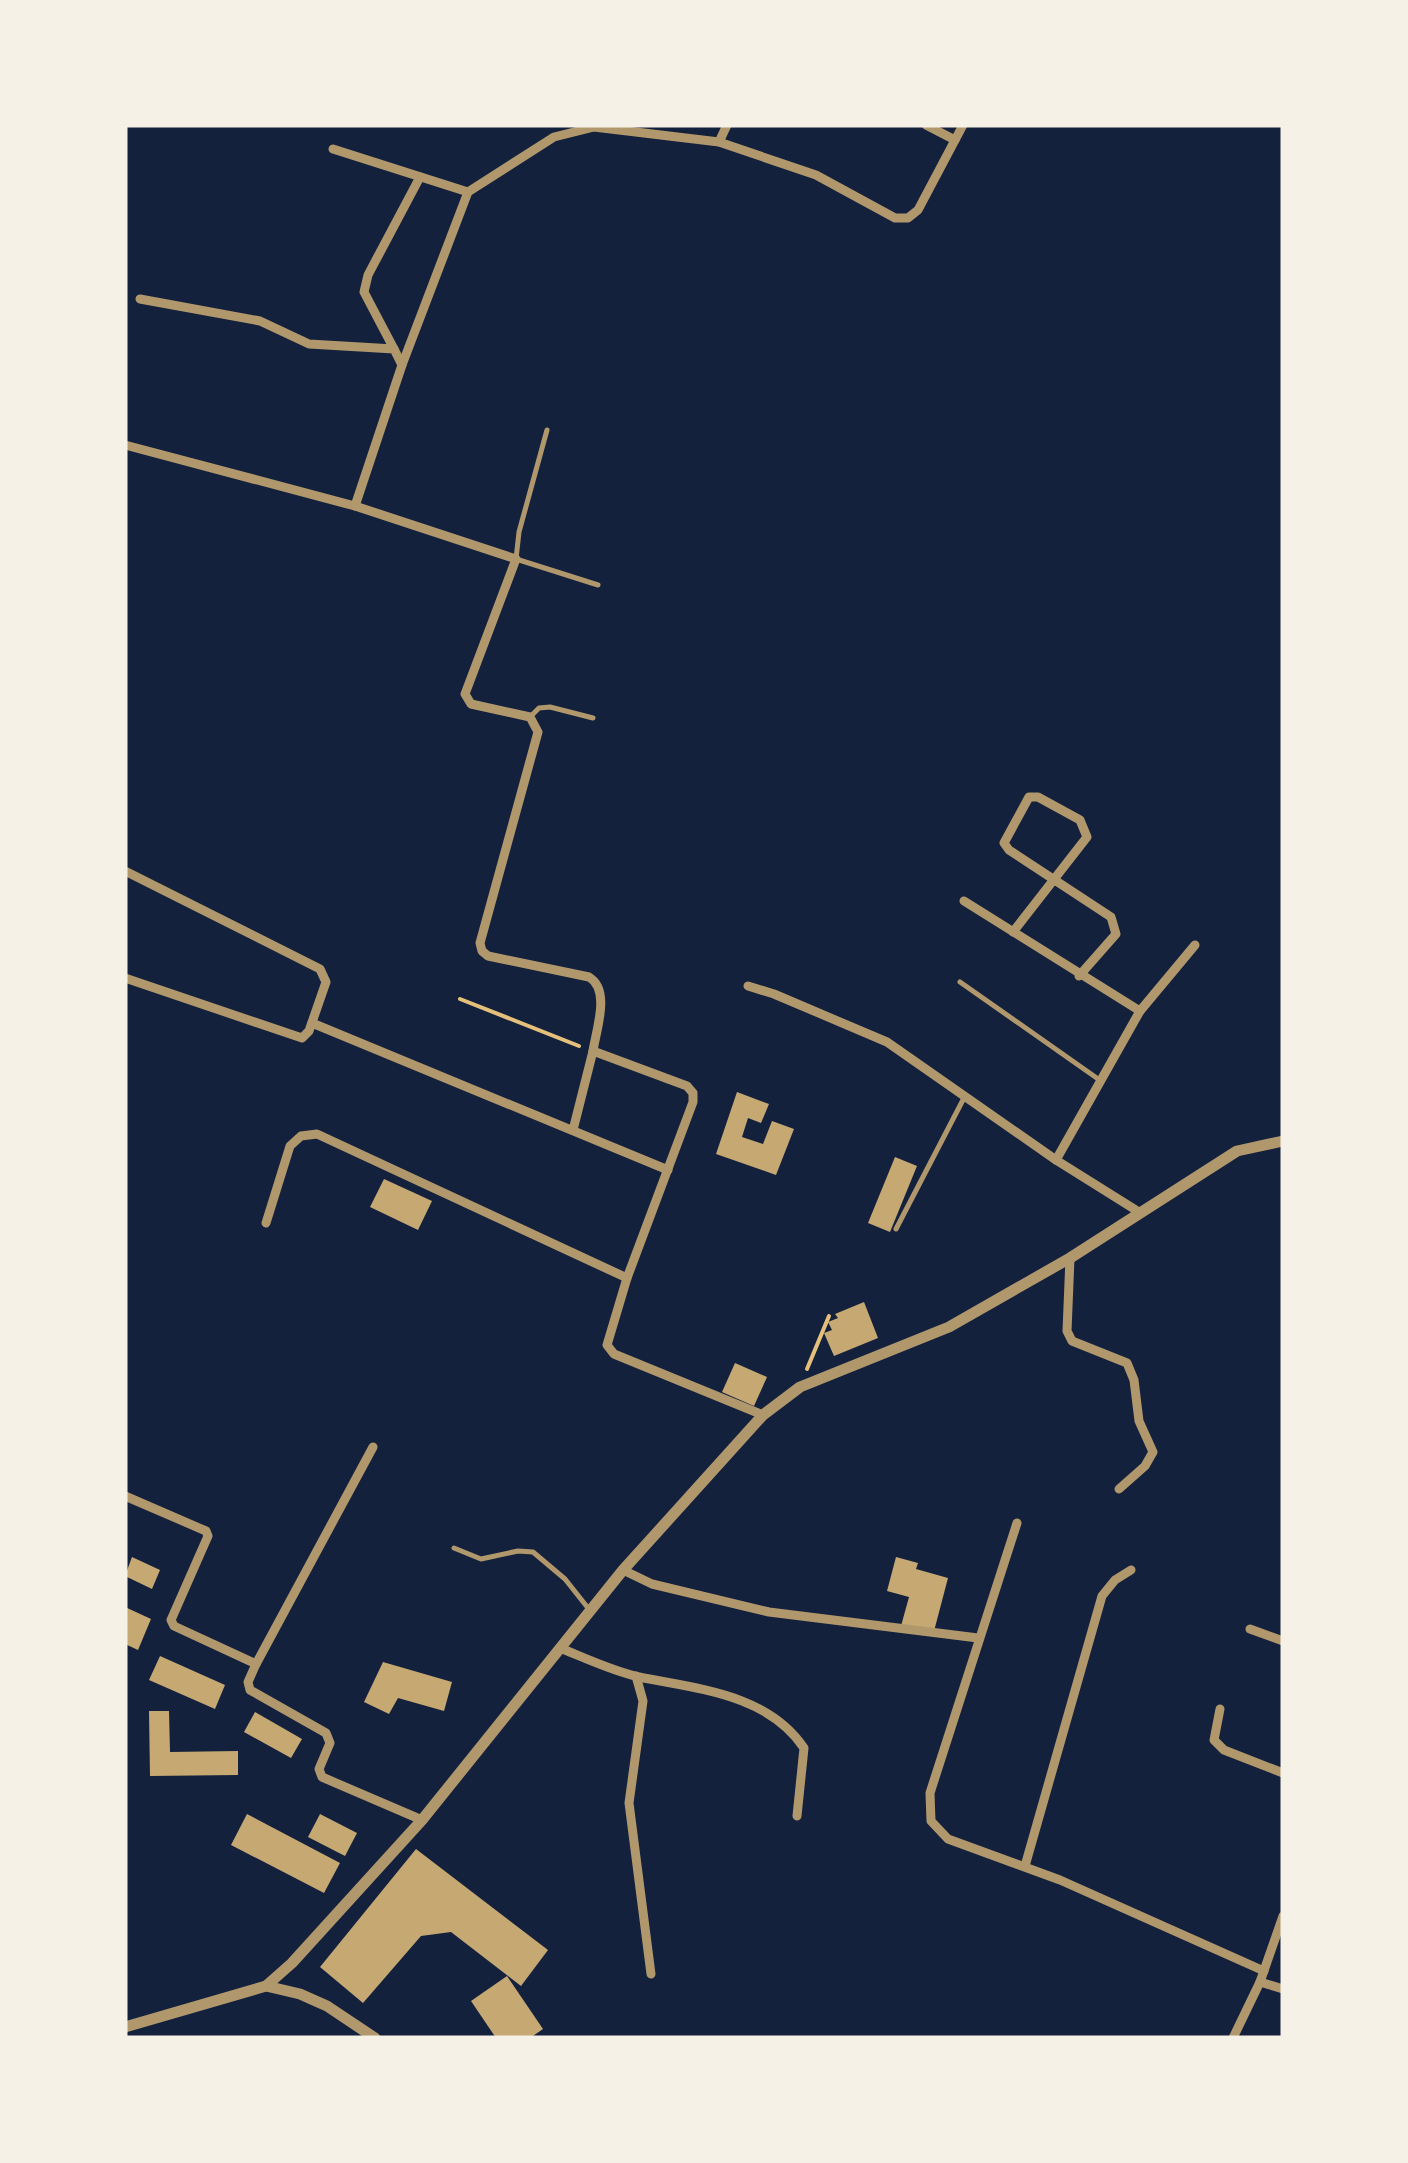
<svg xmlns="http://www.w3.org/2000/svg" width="1408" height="2163" font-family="Poppins,sans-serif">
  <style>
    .building { fill: #c6a872 }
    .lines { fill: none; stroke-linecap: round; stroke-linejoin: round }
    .path { stroke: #e5c07b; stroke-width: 4 }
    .service { stroke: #b1986c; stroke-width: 5 }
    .minor { stroke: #b1986c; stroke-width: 9 }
    .tertiary { stroke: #b1986c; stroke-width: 11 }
  </style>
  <rect width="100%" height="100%" fill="#14213d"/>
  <g class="building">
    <path d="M737 1092 769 1104 761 1123 748 1118 742 1137 763 1144 772 1121 794 1129 776 1175 716 1154Z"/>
    <path d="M895 1157 917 1166 890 1232 868 1223Z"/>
    <path d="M384 1179 432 1201 418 1230 370 1207Z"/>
    <path d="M864 1302 878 1338 834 1356 824 1333 832 1330 828 1322 838 1318 835 1314Z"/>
    <path d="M735 1363 767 1377 754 1406 722 1392Z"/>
    <path d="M132 1557 160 1570 152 1589 125 1576Z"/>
    <path d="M896 1557 918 1563 916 1569 948 1578 933 1635 901 1626 909 1597 887 1591Z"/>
    <path d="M125 1607 151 1619 138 1650 125 1644Z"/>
    <path d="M160 1656 225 1685 215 1709 149 1680Z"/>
    <path d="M383 1662 452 1682 444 1711 398 1698 389 1714 364 1702Z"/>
    <path d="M149 1711H169L170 1752 238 1751V1775L150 1776Z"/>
    <path d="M255 1712 302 1739 291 1758 244 1732Z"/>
    <path d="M247 1814 340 1863 324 1893 231 1845Z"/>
    <path d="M320 1814 357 1833 345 1856 308 1837Z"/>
    <path d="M416 1849 548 1950 521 1986 451 1932 421 1936 363 2003 320 1967Z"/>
    <path d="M507 1976 543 2029 530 2038H496L471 2001Z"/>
  </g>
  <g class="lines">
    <g class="path">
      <path d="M460 999 579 1046"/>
      <path d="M807 1369 829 1316"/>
    </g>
    <g class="service">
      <path d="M547 430 519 532 516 559 598 585"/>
      <path d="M531 716 539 708 550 707 593 718"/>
      <path d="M960 982 1101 1081"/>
      <path d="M896 1229 965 1096"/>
      <path d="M454 1548 481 1559 518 1551 533 1552 565 1579 588 1608"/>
    </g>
    <g class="minor">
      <path d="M926 125 955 140"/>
      <path d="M719 142 727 125"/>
      <path d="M333 149 468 192"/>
      <path d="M140 299 260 321 309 344 394 349 402 365"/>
      <path d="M394 349 364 292 368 275 420 177"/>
      <path d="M125 445 355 506 516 559 465 694 471 704 530 717 538 732 480 943 482 951 488 956 589 977C611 990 596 1030 593 1051L687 1086 693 1093V1102L627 1278 607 1345 614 1354 763 1415"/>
      <path d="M355 506 402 365 468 192 554 137 594 127 719 142 816 175 895 218H908L918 210 963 125"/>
      <path d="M125 871 320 969 326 982 309 1031 302 1038 125 978"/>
      <path d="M964 901 1140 1011"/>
      <path d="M1013 932 1087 837 1080 820 1038 797H1029L1004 843 1009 850 1111 917 1116 934 1079 976"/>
      <path d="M748 986 774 994 887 1042 1056 1160 1139 1212"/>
      <path d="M312 1023 668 1170"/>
      <path d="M573 1130 593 1051"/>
      <path d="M1056 1160 1140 1011 1195 945"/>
      <path d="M266 1223 290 1146 301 1136 317 1134 627 1278"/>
      <path d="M1070 1258 1067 1331 1072 1341 1127 1363 1134 1380 1139 1421 1153 1452 1145 1466 1119 1489"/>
      <path d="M125 1496 206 1531 208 1536 171 1620 174 1626 256 1664 248 1682 250 1690 326 1733 330 1743 319 1769 322 1777 422 1820"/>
      <path d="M1017 1523 930 1793 931 1821 948 1839 1060 1880 1264 1971"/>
      <path d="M623 1570 652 1584 769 1612 978 1638"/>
      <path d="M1250 1629 1283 1641"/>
      <path d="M560 1648C585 1658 612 1671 639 1677 698 1689 768 1694 804 1748L797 1816"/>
      <path d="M256 1664 373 1447"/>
      <path d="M636 1676 643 1701 629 1803 651 1974"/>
      <path d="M1220 1709 1214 1740 1224 1750 1283 1773"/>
      <path d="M1025 1866 1102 1596 1115 1580 1131 1570"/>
      <path d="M1260 1982 1283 1989"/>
      <path d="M1233 2038 1260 1982 1283 1916"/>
    </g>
    <g class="tertiary">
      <path d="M266 1986 292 1963 422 1820 623 1570 763 1415 800 1387 949 1327 1070 1258 1237 1151 1283 1141"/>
      <path d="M125 2027 266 1986 300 1994 327 2006 375 2038"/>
    </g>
  </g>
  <rect width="1408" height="2163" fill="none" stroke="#f6f1e7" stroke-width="255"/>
</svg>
